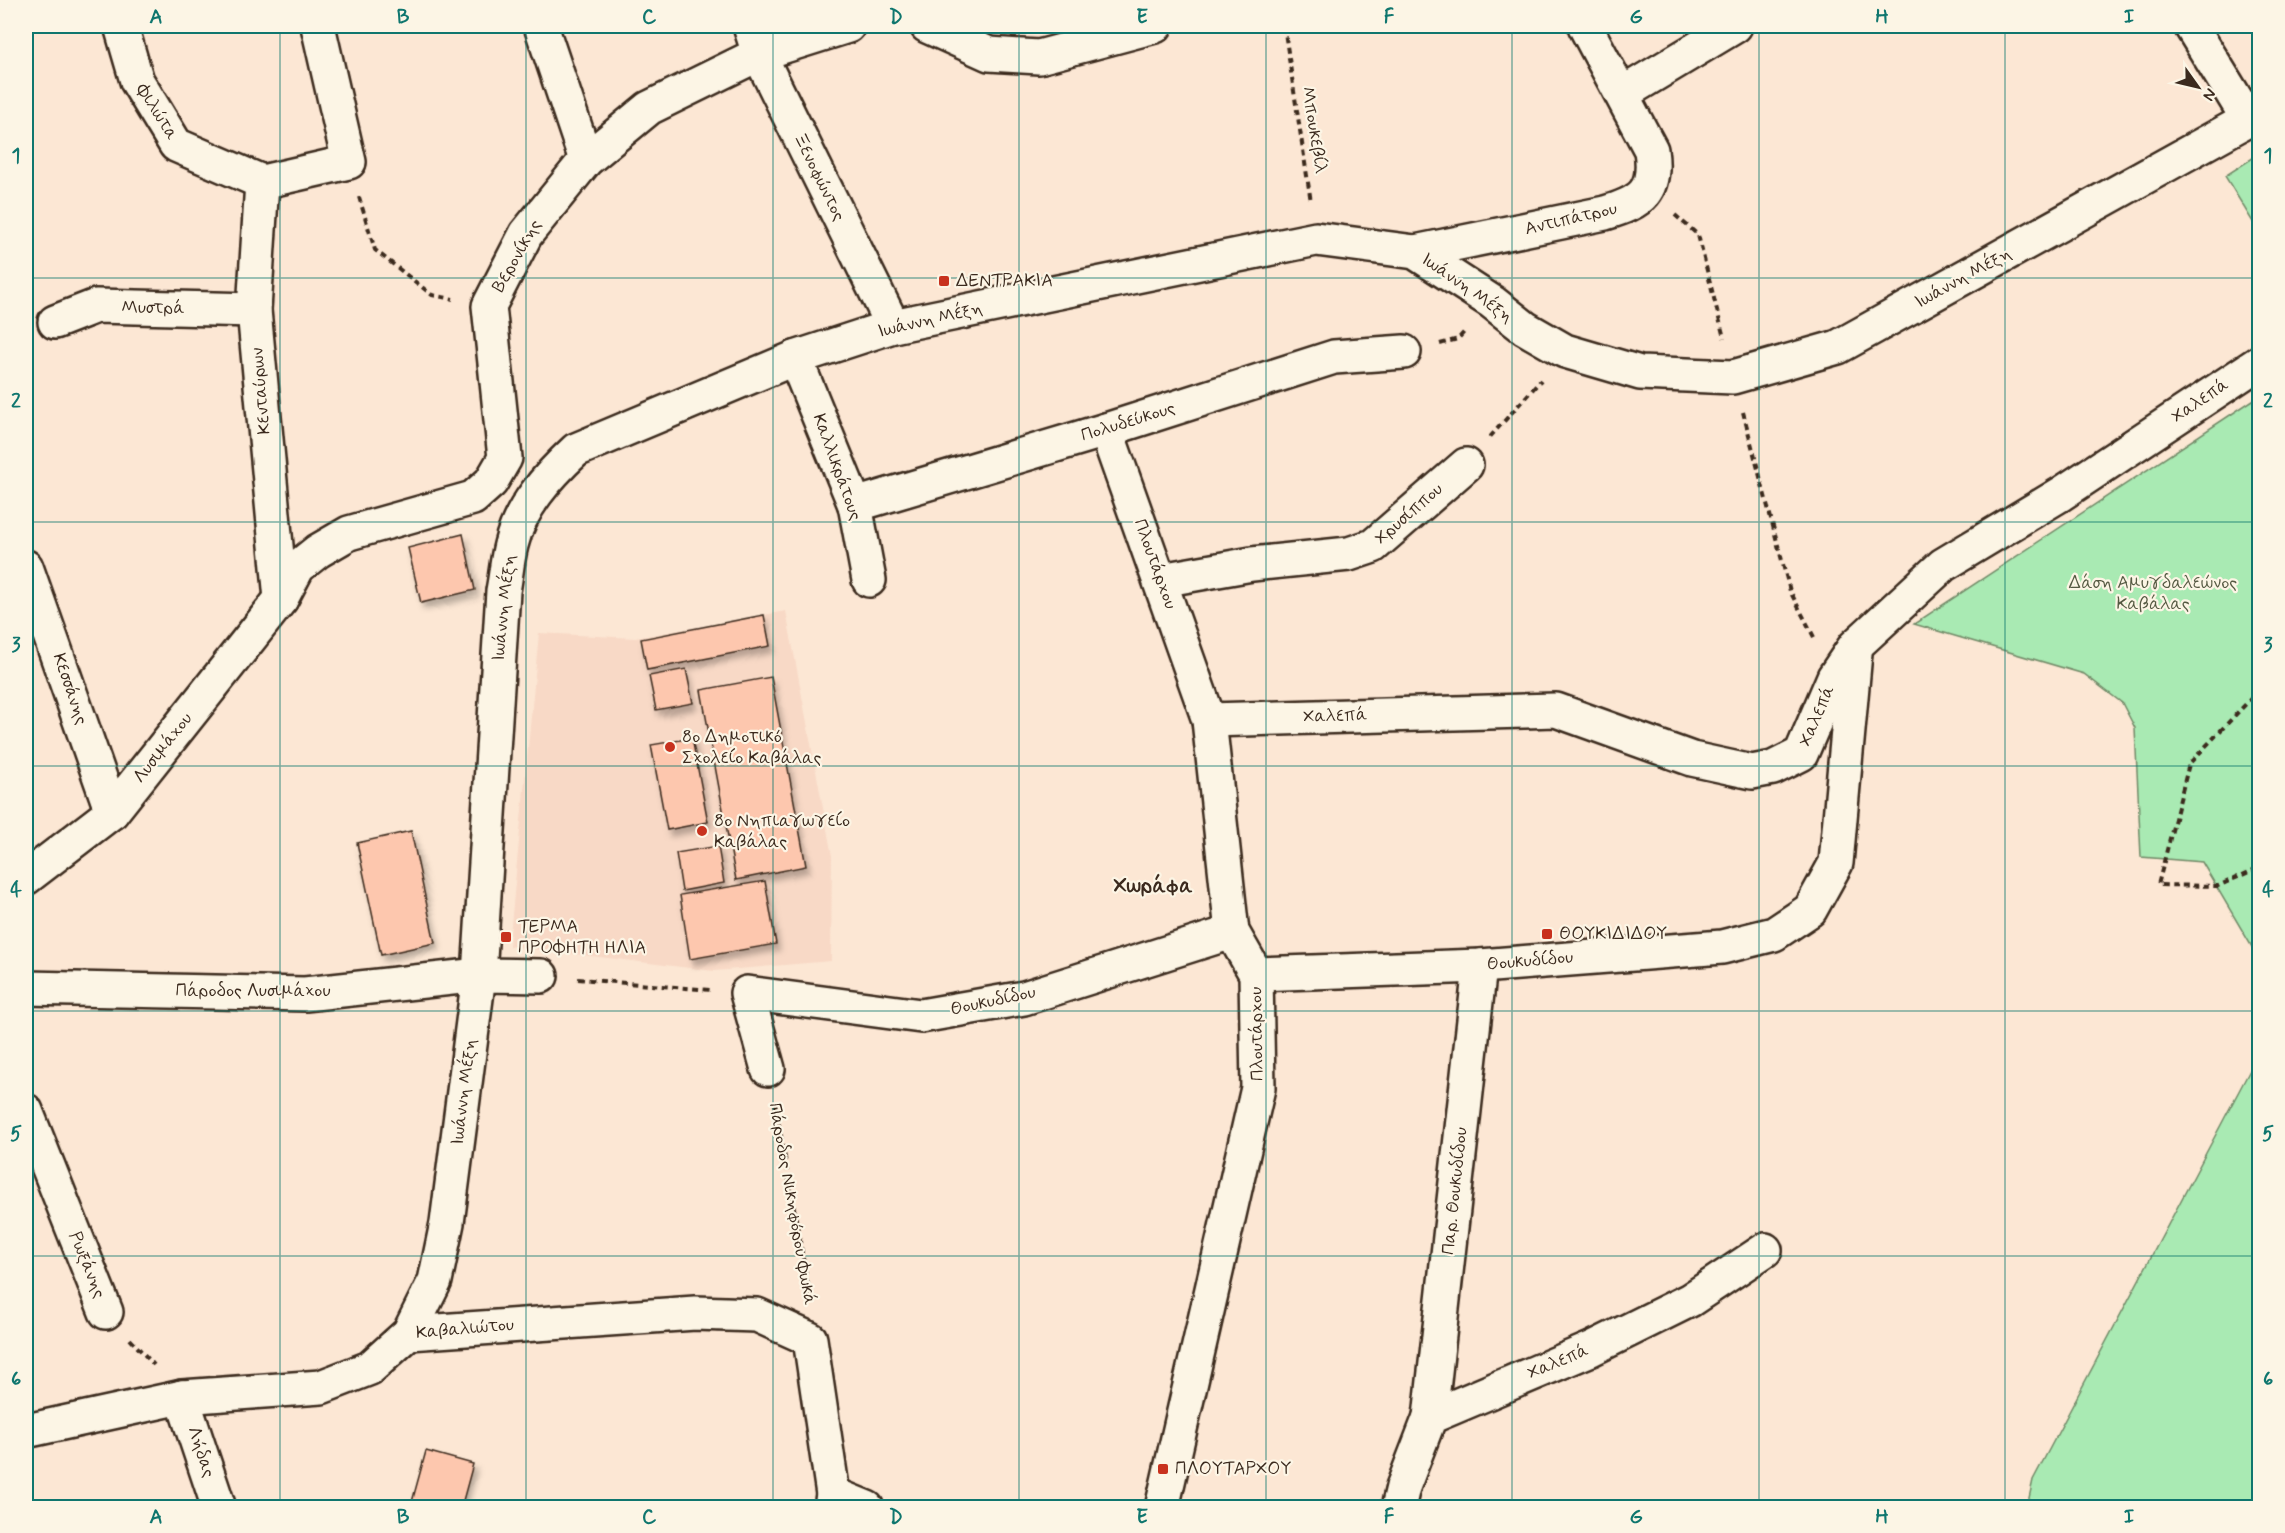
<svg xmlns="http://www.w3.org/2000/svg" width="2285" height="1533" font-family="Mynerve,sans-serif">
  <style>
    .built { fill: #f8d9c6 }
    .green { fill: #a9eab3; stroke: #728a68; stroke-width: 1.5 }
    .building { fill: #fdc7ae; stroke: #3b2a1e; stroke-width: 1.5; filter: url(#shadow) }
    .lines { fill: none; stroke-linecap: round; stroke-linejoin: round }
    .street-casing { stroke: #3b2a1e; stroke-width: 38 }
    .secondary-casing { stroke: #3b2a1e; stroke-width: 38 }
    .path { stroke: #3b2a1e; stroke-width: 4; stroke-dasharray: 6 4.5; stroke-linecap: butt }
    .street { stroke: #fcf5e5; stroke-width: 33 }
    .secondary { stroke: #fcf5e5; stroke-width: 33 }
    .grid { fill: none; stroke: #0f766e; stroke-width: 1.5; stroke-opacity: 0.55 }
    .poi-dot { fill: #c8321e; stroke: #fcf5e5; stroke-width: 2 }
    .labels { text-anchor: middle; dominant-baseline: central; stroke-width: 4.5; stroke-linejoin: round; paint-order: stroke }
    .street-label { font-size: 18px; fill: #3b2a1e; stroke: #fcf5e5 }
    .poi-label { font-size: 18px; fill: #3b2a1e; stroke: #fcf5e5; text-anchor: start }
    .park-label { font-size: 18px; fill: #565a43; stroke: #fcf5e5 }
    .quarter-label { font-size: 21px; font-weight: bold; fill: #3b2a1e; stroke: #fcf5e5 }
    .neatline { fill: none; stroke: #0f766e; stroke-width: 2 }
    .grid-label { font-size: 20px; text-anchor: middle; font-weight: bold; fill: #0f766e }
  </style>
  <defs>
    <filter id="shadow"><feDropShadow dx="3.5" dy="6" stdDeviation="3" flood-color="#0004"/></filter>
  </defs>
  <rect width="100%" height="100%" fill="#fce7d4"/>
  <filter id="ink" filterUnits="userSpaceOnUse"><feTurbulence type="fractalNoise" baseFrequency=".0167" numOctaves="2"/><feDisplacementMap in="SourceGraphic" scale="12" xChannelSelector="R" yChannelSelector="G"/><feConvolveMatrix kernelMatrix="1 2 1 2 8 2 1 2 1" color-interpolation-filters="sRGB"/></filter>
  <g filter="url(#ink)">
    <path class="built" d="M786 611 832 856 831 961 714 971 509 946 539 633 635 638Z"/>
    <g class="green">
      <path d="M2259 154V232L2225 176Z"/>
      <path d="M2259 396V959L2202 862 2141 857 2135 728 2122 703 2084 674 1914 624Z"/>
      <path d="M2259 1053V1507H2027L2033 1480Z"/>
    </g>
    <g class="building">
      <path d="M463 534 475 590 421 603 408 548Z"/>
      <path d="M764 615 770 646 647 670 641 639Z"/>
      <path d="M686 669 693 703 656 710 649 676Z"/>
      <path d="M771 677 806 866 736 880 701 690Z"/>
      <path d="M692 738 708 822 667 830 651 745Z"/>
      <path d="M411 831 435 943 381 955 357 843Z"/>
      <path d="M718 846 724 883 682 891 676 853Z"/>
      <path d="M765 881 776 944 690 959 680 895Z"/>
      <path d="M426 1451 473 1464 461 1508H431L412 1502Z"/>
    </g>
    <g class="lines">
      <defs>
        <g id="street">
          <path d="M121 26 137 81 176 145 262 182"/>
          <path d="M541 26 586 160"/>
          <path d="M927 26 989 54 1039 57 1155 26"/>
          <path d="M2191 26 2248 119"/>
          <path d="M1622 94 1735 26"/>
          <path d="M262 182 254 310 281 599"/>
          <path d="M262 182 349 162 318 26"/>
          <path d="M1415 252 1605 213C1642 202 1657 192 1651 150L1585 26"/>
          <path d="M55 322 96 306 254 310"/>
          <path d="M795 358 855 505 869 580"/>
          <path d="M1106 430 1209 720 1232 932 1256 974 1258 1088 1162 1508"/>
          <path d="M855 505 1106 430 1334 357 1404 352"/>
          <path d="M26 567 112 812"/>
          <path d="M1161 580 1252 564 1349 554 1373 546 1466 465"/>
          <path d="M1209 720 1556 710 1692 759 1752 772 1773 768 1801 754 1834 677 1855 646 1943 565 2061 494 2260 362"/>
          <path d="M26 878 112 812 281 599 298 567 318 551 349 533 473 498 491 482 505 458 489 306 526 234 586 160 649 108 759 54 848 26"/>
          <path d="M1256 974 1480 966 1722 947 1774 934 1810 910 1836 863 1855 653"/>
          <path d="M26 988 305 994 479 975 541 976"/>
          <path d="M768 1069 747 993 921 1016 1024 998 1232 932"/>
          <path d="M26 1111 106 1312"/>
          <path d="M409 1333 695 1313 757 1315 810 1339 833 1494 831 1508"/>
          <path d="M1430 1417 1480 966"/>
          <path d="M833 1494 867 1508"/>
          <path d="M1398 1508 1403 1487 1430 1417 1591 1349 1690 1300 1765 1250"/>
        </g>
        <g id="secondary">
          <path d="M750 26 759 54 893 326"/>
          <path d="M182 1397 219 1508"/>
          <path d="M26 1431 182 1397 321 1387 370 1368 409 1333 435 1281 447 1223 479 975 503 591C506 576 507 560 511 545 520 507 548 476 576 450L795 358 893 326 1316 239 1415 252 1492 302 1525 328 1565 351 1640 373 1733 377 1838 347 2260 113"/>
        </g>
      </defs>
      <use href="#street" class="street-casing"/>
      <use href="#secondary" class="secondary-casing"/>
      <g class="path">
        <path d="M1284 26 1311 202"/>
        <path d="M359 197 375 250 432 295 453 299"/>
        <path d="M1675 215 1698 235 1724 338"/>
        <path d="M1440 344 1458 339 1466 330"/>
        <path d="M1743 412 1790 591 1815 639"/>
        <path d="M1490 437 1541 380"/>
        <path d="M2260 689 2189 764 2158 885 2218 886 2260 867"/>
        <path d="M578 979 711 990"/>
        <path d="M775 1103 810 1297"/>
        <path d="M130 1339 154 1365"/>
      </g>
      <use href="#street" class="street"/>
      <use href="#secondary" class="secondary"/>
    </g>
  </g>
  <path class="grid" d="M280 26V1508M526 26V1508M773 26V1508M1019 26V1508M1266 26V1508M1512 26V1508M1759 26V1508M2005 26V1508M26 278H2260M26 522H2260M26 766H2260M26 1011H2260M26 1256H2260"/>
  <g class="poi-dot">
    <rect x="938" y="275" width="12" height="12" rx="3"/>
    <circle cx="670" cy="747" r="6"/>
    <circle cx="702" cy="831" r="6"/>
    <rect x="1541" y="928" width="12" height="12" rx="3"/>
    <rect x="500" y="931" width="12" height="12" rx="3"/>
    <rect x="1157" y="1463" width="12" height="12" rx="3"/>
  </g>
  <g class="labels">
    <g class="street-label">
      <text transform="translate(157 112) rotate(58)">Φιλώτα</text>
      <text transform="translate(1314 130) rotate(81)">Μπουκεβίλ</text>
      <text transform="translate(819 177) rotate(64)">Ξενοφώντος</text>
      <text transform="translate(1571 219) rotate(-13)">Αντιπάτρου</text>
      <text transform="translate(517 256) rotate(-60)">Βερονίκης</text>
      <text transform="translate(1963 278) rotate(-29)">Ιωάννη Μέξη</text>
      <text transform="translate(1467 288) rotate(35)">Ιωάννη Μέξη</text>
      <text transform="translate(153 308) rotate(1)">Μυστρά</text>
      <text transform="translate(930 320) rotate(-13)">Ιωάννη Μέξη</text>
      <text transform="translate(261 391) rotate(-95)">Κενταύρων</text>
      <text transform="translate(2200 401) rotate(-34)">Χαλεπά</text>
      <text transform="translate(1128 422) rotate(-17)">Πολυδεύκους</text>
      <text transform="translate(837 467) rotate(70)">Καλλικράτους</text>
      <text transform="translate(1409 514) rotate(-41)">Χρυσίππου</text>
      <text transform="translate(1155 564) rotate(70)">Πλουτάρχου</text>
      <text transform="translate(504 608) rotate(-84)">Ιωάννη Μέξη</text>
      <text transform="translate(70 689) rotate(71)">Κεσσάνης</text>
      <text transform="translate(1335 716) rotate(-2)">Χαλεπά</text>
      <text transform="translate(1817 716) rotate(-67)">Χαλεπά</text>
      <text transform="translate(163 748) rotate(-52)">Λυσιμάχου</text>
      <text transform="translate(1530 961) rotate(-5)">Θουκυδίδου</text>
      <text x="253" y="991">Πάροδος Λυσιμάχου</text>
      <text transform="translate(993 1001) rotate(-12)">Θουκυδίδου</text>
      <text transform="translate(1257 1034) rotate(-91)">Πλουτάρχου</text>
      <text transform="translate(464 1092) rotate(-83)">Ιωάννη Μέξη</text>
      <text transform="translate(1455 1191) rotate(-84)">Παρ. Θουκυδίδου</text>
      <text transform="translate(792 1204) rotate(80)">Πάροδος Νικηφόρου Φωκά</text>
      <text transform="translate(87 1265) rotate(68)">Ρωξάνης</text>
      <text transform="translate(465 1329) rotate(-5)">Καβαλιώτου</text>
      <text transform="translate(1558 1362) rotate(-23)">Χαλεπά</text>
      <text transform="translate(201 1452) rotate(72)">Λήδας</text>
    </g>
    <g class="poi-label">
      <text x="956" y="281">ΔΕΝΤΡΑΚΙΑ</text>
      <text x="682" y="737">8ο Δημοτικό<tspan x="682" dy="21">Σχολείο Καβάλας</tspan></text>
      <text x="714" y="821">8ο Νηπιαγωγείο<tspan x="714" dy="21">Καβάλας</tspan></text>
      <text x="518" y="927">ΤΕΡΜΑ<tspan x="518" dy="21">ΠΡΟΦΗΤΗ ΗΛΙΑ</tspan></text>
      <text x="1559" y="934">ΘΟΥΚΙΔΙΔΟΥ</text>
      <text x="1175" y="1469">ΠΛΟΥΤΑΡΧΟΥ</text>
    </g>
    <g class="park-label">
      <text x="2153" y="583">Δάση Αμυγδαλεώνος<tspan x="2153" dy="21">Καβάλας</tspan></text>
    </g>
    <g class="quarter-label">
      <text x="1153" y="886">Χωράφα</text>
    </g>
  </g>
  <rect width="2285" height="1533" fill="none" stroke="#fcf5e5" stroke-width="66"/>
  <g transform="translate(2198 87) rotate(124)" stroke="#fcf5e5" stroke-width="4.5" paint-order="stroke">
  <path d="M0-4.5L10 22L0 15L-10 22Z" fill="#3b2a1e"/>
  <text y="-9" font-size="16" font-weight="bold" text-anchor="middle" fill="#3b2a1e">N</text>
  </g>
  <rect x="33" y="33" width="2219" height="1467" class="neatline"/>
  <g class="grid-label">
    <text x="156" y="23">A</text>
    <text x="403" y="23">B</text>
    <text x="649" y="23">C</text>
    <text x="896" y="23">D</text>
    <text x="1142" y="23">E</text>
    <text x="1389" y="23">F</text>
    <text x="1636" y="23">G</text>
    <text x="1882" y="23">H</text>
    <text x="2129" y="23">I</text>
    <text x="16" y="162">1</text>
    <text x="2268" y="162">1</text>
    <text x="16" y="407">2</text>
    <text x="2268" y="407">2</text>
    <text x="16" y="651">3</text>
    <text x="2268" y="651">3</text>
    <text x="16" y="896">4</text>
    <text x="2268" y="896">4</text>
    <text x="16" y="1140">5</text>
    <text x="2268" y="1140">5</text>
    <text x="16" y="1385">6</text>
    <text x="2268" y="1385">6</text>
    <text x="156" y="1523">A</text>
    <text x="403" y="1523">B</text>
    <text x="649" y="1523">C</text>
    <text x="896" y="1523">D</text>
    <text x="1142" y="1523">E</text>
    <text x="1389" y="1523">F</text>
    <text x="1636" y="1523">G</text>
    <text x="1882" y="1523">H</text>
    <text x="2129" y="1523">I</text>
  </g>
</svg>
